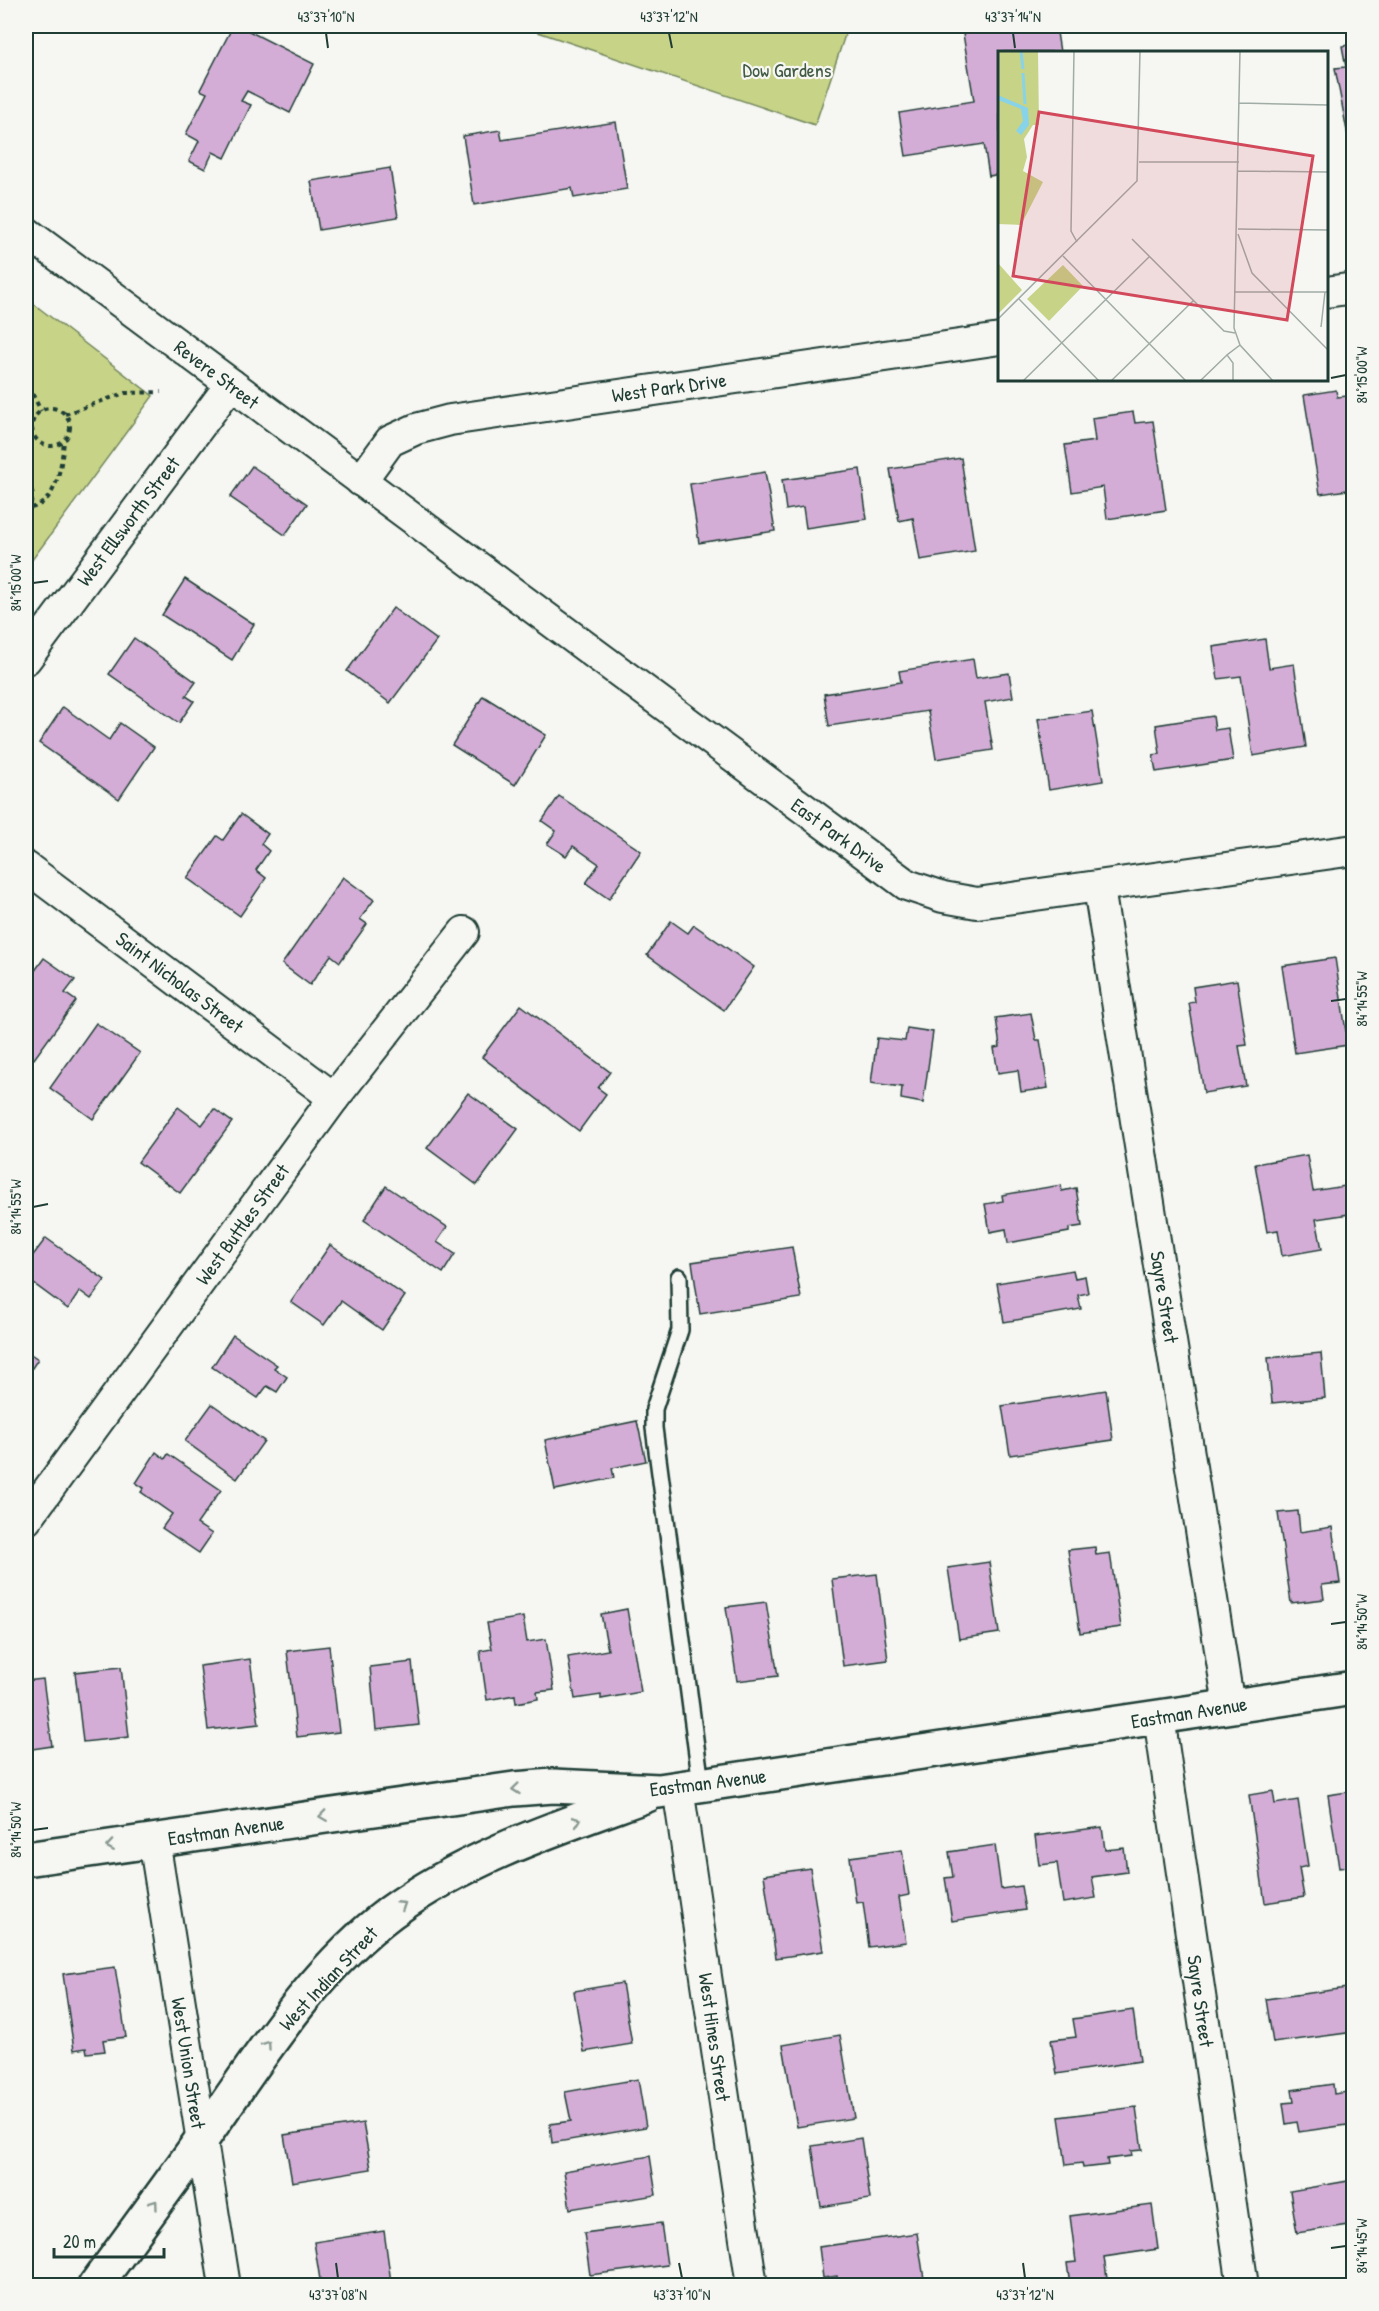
<svg xmlns="http://www.w3.org/2000/svg" width="1379" height="2311" font-family="'Patrick Hand',sans-serif">
  <style>
    .green { fill: #c7d387; stroke: #73885e; stroke-width: 1.5 }
    .building { fill: #d3add6; stroke: #1f3d34; stroke-width: 1.5 }
    .lines { fill: none; stroke-linecap: round; stroke-linejoin: round }
    .service-casing { stroke: #1f3d34; stroke-width: 20 }
    .minor-casing { stroke: #1f3d34; stroke-width: 34 }
    .primary-casing { stroke: #1f3d34; stroke-width: 38 }
    .path { stroke: #1f3d34; stroke-width: 4; stroke-dasharray: 4.5 4.5; stroke-linecap: butt }
    .service { stroke: #f6f6f2; stroke-width: 15 }
    .minor { stroke: #f6f6f2; stroke-width: 30 }
    .primary { stroke: #f6f6f2; stroke-width: 33 }
    .oneway { stroke: #8a9a93 }
    .ticks { fill: none; stroke: #1f3d34; stroke-width: 2 }
    .labels { text-anchor: middle; dominant-baseline: central; stroke-width: 4.5; stroke-linejoin: round; paint-order: stroke }
    .park-label { font-size: 20px; fill: #415b45; stroke: #f6f6f2 }
    .street-label { font-size: 20px; fill: #1f3d34; stroke: #f6f6f2 }
    .inset-river { fill: none; stroke: #88d3e7; stroke-width: 3 }
    .inset-road { fill: none; stroke: #a0aca6; stroke-width: 1.5 }
    .view { fill: #d1495b; fill-opacity: 0.15; stroke: #d1495b; stroke-width: 3 }
    .inset-edge { fill: none; stroke: #1f3d34; stroke-width: 3 }
    .neatline { fill: none; stroke: #1f3d34; stroke-width: 2 }
    .ticks-label { font-size: 15px; text-anchor: middle; fill: #1f3d34 }
  </style>
  <rect width="100%" height="100%" fill="#f6f6f2"/>
  <filter id="ink" filterUnits="userSpaceOnUse"><feTurbulence type="fractalNoise" baseFrequency=".0167" numOctaves="2"/><feDisplacementMap in="SourceGraphic" scale="12" xChannelSelector="R" yChannelSelector="G"/><feConvolveMatrix kernelMatrix="1 2 1 2 8 2 1 2 1" color-interpolation-filters="sRGB"/></filter>
  <g filter="url(#ink)">
    <g class="green">
      <path d="M520 26H848L815 125Z"/>
      <path d="M26 298 153 396 26 568Z"/>
    </g>
    <g class="building">
      <path d="M233 26H239L314 64 290 113 247 91 241 101 251 105 225 158 213 152 205 169 189 161 199 141 186 134 207 93 200 90Z"/>
      <path d="M996 26H1056L1060 52H1000V174L989 176 984 144 906 156 899 113 974 101 963 34 996 29Z"/>
      <path d="M1354 44V168L1335 68 1346 67 1342 46Z"/>
      <path d="M616 122 627 189 574 198 572 188 474 205 463 136 500 130 502 140Z"/>
      <path d="M390 168 398 217 319 230 311 181Z"/>
      <path d="M1336 390 1337 397 1348 396 1354 432V489L1320 494 1304 395Z"/>
      <path d="M1133 412 1135 423 1153 421 1166 510 1107 519 1103 487 1072 492 1065 445 1095 441 1092 418Z"/>
      <path d="M961 458 975 551 920 560 913 518 899 521 890 469Z"/>
      <path d="M252 466 307 504 285 535 230 497Z"/>
      <path d="M860 469 867 519 806 528 803 507 786 510 782 480Z"/>
      <path d="M765 472 775 531 699 543 690 484Z"/>
      <path d="M185 579 254 624 232 660 162 615Z"/>
      <path d="M393 608 437 640 390 703 347 671Z"/>
      <path d="M134 638 196 682 186 696 194 701 179 723 109 674Z"/>
      <path d="M1265 639 1269 668 1294 664 1306 747 1253 756 1241 676 1218 679 1213 647Z"/>
      <path d="M973 659 976 678 1009 673 1013 697 985 702 993 750 936 759 928 711 829 726 824 694 901 682 899 671Z"/>
      <path d="M483 696 546 735 515 785 452 745Z"/>
      <path d="M63 707 109 740 120 723 154 747 119 799 39 743Z"/>
      <path d="M1092 711 1103 781 1049 790 1038 719Z"/>
      <path d="M1213 716 1215 730 1228 728 1233 760 1156 772 1153 755 1160 754 1156 725Z"/>
      <path d="M559 796 641 851 609 899 586 883 599 864 573 846 566 856 547 844 556 831 542 821Z"/>
      <path d="M241 814 268 834 261 844 269 851 256 870 266 878 240 916 187 878 217 836 223 840Z"/>
      <path d="M343 877 374 900 360 919 367 924 340 962 331 955 310 985 282 964Z"/>
      <path d="M671 921 688 933 694 925 754 967 724 1010 647 955Z"/>
      <path d="M44 958 75 980 65 993 76 1001 34 1059 26 1053V983Z"/>
      <path d="M1335 958 1348 1045 1295 1053 1282 966Z"/>
      <path d="M1237 980 1247 1045 1239 1046 1246 1086 1204 1093 1189 1003 1195 1002 1193 987Z"/>
      <path d="M521 1005 610 1072 598 1088 606 1094 579 1131 482 1057Z"/>
      <path d="M1031 1013 1036 1040H1040L1048 1088 1021 1092 1018 1070 998 1073 994 1048 1000 1047 996 1018Z"/>
      <path d="M96 1023 140 1053 93 1119 50 1088Z"/>
      <path d="M907 1028 933 1032 923 1103 901 1099 902 1087 871 1083 877 1038 905 1041Z"/>
      <path d="M468 1093 518 1129 477 1185 427 1148Z"/>
      <path d="M178 1107 202 1125 214 1109 232 1122 180 1193 138 1162Z"/>
      <path d="M1307 1155 1313 1191 1345 1186 1349 1214 1316 1219 1322 1249 1282 1256 1278 1230 1267 1232 1255 1164Z"/>
      <path d="M1061 1185 1062 1191 1076 1188 1082 1226 1069 1228V1232L1008 1243 1006 1229 990 1232 985 1204 1003 1201 1002 1195Z"/>
      <path d="M386 1186 447 1227 437 1242 455 1254 443 1273 364 1220Z"/>
      <path d="M46 1238 105 1280 91 1299 80 1291 68 1309 26 1278V1254L31 1258Z"/>
      <path d="M330 1245 405 1296 382 1330 341 1301 324 1325 291 1302Z"/>
      <path d="M792 1247 801 1298 700 1314 692 1262Z"/>
      <path d="M1073 1270 1075 1278 1085 1276 1088 1293 1078 1295 1081 1309 1004 1322 997 1283Z"/>
      <path d="M233 1335 277 1365 274 1368 287 1377 277 1392 267 1386 258 1398 212 1367Z"/>
      <path d="M26 1351 38 1359 26 1377Z"/>
      <path d="M1321 1353 1325 1398 1272 1403 1268 1358Z"/>
      <path d="M1106 1390 1113 1440 1010 1455 1002 1406Z"/>
      <path d="M212 1404 264 1441 237 1479 185 1441Z"/>
      <path d="M637 1421 646 1461 612 1468 614 1478 555 1490 545 1440Z"/>
      <path d="M156 1452 165 1459 168 1454 221 1490 197 1524 212 1534 199 1553 162 1528 172 1514 141 1492 144 1488 136 1483Z"/>
      <path d="M1298 1511 1300 1532 1332 1527 1340 1583 1322 1585 1324 1599 1291 1603 1278 1513Z"/>
      <path d="M1095 1547 1096 1555 1110 1553 1121 1627 1080 1633 1068 1550Z"/>
      <path d="M989 1562 999 1633 959 1639 948 1568Z"/>
      <path d="M877 1574 888 1660 843 1666 832 1579Z"/>
      <path d="M766 1602 778 1676 737 1681 726 1607Z"/>
      <path d="M627 1609 641 1692 601 1699V1695L575 1699 568 1657 608 1650 601 1614Z"/>
      <path d="M523 1617 527 1642 546 1639 554 1690 537 1692 538 1699 516 1703 515 1695 487 1700 480 1651 492 1649 487 1623Z"/>
      <path d="M329 1646 339 1732 297 1737 287 1651Z"/>
      <path d="M250 1659 259 1724 208 1730 200 1666Z"/>
      <path d="M412 1662 419 1725 376 1730 370 1667Z"/>
      <path d="M121 1667 129 1737 83 1742 75 1672Z"/>
      <path d="M43 1679 52 1746 26 1750V1681Z"/>
      <path d="M1273 1791 1275 1804 1298 1800 1308 1866 1299 1868 1304 1897 1265 1903 1249 1795Z"/>
      <path d="M1354 1791V1866L1339 1868 1328 1795Z"/>
      <path d="M1102 1827 1105 1850 1124 1848 1127 1872 1092 1877 1096 1898 1063 1903 1057 1863 1039 1865 1035 1836Z"/>
      <path d="M995 1845 1001 1889 1021 1886 1025 1910 952 1921 945 1878 953 1877 949 1852Z"/>
      <path d="M902 1850 909 1895 899 1897 906 1942 869 1947 863 1902 856 1903 850 1857Z"/>
      <path d="M810 1868 823 1951 776 1958 764 1875Z"/>
      <path d="M115 1967 126 2037 103 2040 105 2051 87 2053 86 2048 74 2050 63 1974Z"/>
      <path d="M622 1983 632 2044 584 2052 574 1991Z"/>
      <path d="M1354 1987V2032L1273 2043 1266 1999Z"/>
      <path d="M1133 2010 1140 2061 1057 2074 1051 2040 1076 2037 1073 2019Z"/>
      <path d="M840 2035 854 2118 797 2127 783 2045Z"/>
      <path d="M638 2079 646 2127 552 2143 550 2124 571 2121 565 2092Z"/>
      <path d="M1333 2084 1334 2094 1354 2091V2124L1299 2132 1297 2122 1286 2124 1283 2103 1294 2102 1292 2090Z"/>
      <path d="M1136 2107 1142 2150 1131 2151 1132 2156 1107 2159 1108 2165 1083 2168 1082 2163 1066 2165 1059 2117Z"/>
      <path d="M363 2123 371 2169 292 2182 284 2135Z"/>
      <path d="M861 2138 870 2199 821 2207 812 2146Z"/>
      <path d="M650 2156 656 2195 570 2209 564 2171Z"/>
      <path d="M1354 2180V2224L1297 2233 1290 2191Z"/>
      <path d="M1152 2205 1158 2249 1104 2257 1108 2286H1070L1067 2263 1076 2262 1070 2216Z"/>
      <path d="M661 2223 667 2265 590 2275 584 2233Z"/>
      <path d="M384 2231 391 2282 365 2286H321L314 2242Z"/>
      <path d="M917 2233 924 2279 882 2286H839L837 2276 823 2278 819 2247Z"/>
    </g>
    <g class="lines">
      <defs>
        <path id="service" d="M679 1277 680 1330 654 1409V1428L701 1784"/>
        <g id="minor">
          <path d="M26 232 907 885 943 897 977 903 1354 850"/>
          <path d="M1326 292 1354 288"/>
          <path d="M361 481 390 441 416 429 450 420 1000 339"/>
          <path d="M26 659 231 384"/>
          <path d="M26 867 334 1098"/>
          <path d="M1099 888 1229 1706"/>
          <path d="M26 1520 334 1098 464 932"/>
          <path d="M1159 1717 1243 2286"/>
          <path d="M678 1788 752 2286"/>
          <path d="M154 1840 225 2286"/>
        </g>
        <g id="primary">
          <path d="M26 1859 514 1789 553 1786 659 1791 1354 1688"/>
          <path d="M95 2286C131 2237 167 2188 202 2139 258 2060 312 1971 391 1912 468 1856 559 1827 647 1795"/>
        </g>
      </defs>
      <use href="#service" class="service-casing"/>
      <use href="#minor" class="minor-casing"/>
      <use href="#primary" class="primary-casing"/>
      <g class="path">
        <path d="M26 368 28 385 41 411"/>
        <circle cx="51" cy="427" r="19"/>
        <path d="M65 414 125 393 161 392"/>
        <path d="M26 473 33 495 26 522"/>
        <path d="M31 508C58 502 61 465 64 442"/>
      </g>
      <use href="#service" class="service"/>
      <use href="#minor" class="minor"/>
      <use href="#primary" class="primary"/>
    </g>
    <defs><path id="oneway-chevron" d="M-2-3.5L2.5 0L-2 3.5" fill="none" stroke-width="1.6" stroke-linecap="round" stroke-linejoin="round" transform="scale(1.5)"/></defs>
    <g class="oneway">
      <use href="#oneway-chevron" transform="translate(516 1789) rotate(174)"/>
      <use href="#oneway-chevron" transform="translate(323 1816) rotate(172)"/>
      <use href="#oneway-chevron" transform="translate(577 1821) rotate(-20)"/>
      <use href="#oneway-chevron" transform="translate(110 1846) rotate(171)"/>
      <use href="#oneway-chevron" transform="translate(402 1905) rotate(-33)"/>
      <use href="#oneway-chevron" transform="translate(267 2045) rotate(-55)"/>
      <use href="#oneway-chevron" transform="translate(154 2204) rotate(-54)"/>
    </g>
  </g>
  <path class="ticks" d="M326 33 328 48M669 33 672 48M1013 33 1015 48M1331 378 1346 375M33 583 48 581M1331 1001 1346 999M33 1207 48 1204M1331 1624 1346 1622M33 1830 48 1828M1331 2248 1346 2246M336 2263 338 2278M679 2263 682 2278M1023 2263 1025 2278"/>
  <g class="labels">
    <g class="park-label">
      <text x="787" y="69">Dow Gardens</text>
    </g>
    <g class="street-label">
      <text transform="translate(217 374) rotate(37)">Revere Street</text>
      <text transform="translate(669 387) rotate(-8)">West Park Drive</text>
      <text transform="translate(128 521) rotate(-53)">West Ellsworth Street</text>
      <text transform="translate(839 835) rotate(36)">East Park Drive</text>
      <text transform="translate(180 982) rotate(37)">Saint Nicholas Street</text>
      <text transform="translate(242 1224) rotate(-54)">West Buttles Street</text>
      <text transform="translate(1165 1297) rotate(81)">Sayre Street</text>
      <text transform="translate(1189 1712) rotate(-9)">Eastman Avenue</text>
      <text transform="translate(708 1782) rotate(-7)">Eastman Avenue</text>
      <text transform="translate(226 1830) rotate(-8)">Eastman Avenue</text>
      <text transform="translate(328 1978) rotate(-47)">West Indian Street</text>
      <text transform="translate(1201 2001) rotate(82)">Sayre Street</text>
      <text transform="translate(715 2037) rotate(82)">West Hines Street</text>
      <text transform="translate(189 2063) rotate(81)">West Union Street</text>
    </g>
  </g>
  <g transform="translate(998 51)">
    <rect width="330" height="330" fill="#f6f6f2"/>
    <path d="M0 0H40L41 74H35L26 88 29 106 25 120 45 131 23 174 0 173ZM0 212 24 239 0 263ZM65 214 85 235 51 270 29 248Z" fill="#c7d387"/>
    <path d="M0 44 30 57 31 74 23 84 18 80 25 70 23 58 0 49Z" fill="#88d3e7"/>
    <path class="inset-river" d="M23 0 25 18M25 22 27 53"/>
    <path class="inset-road" d="M76 0 73 180 79 191M242 0 236 277 242 294 275 330M241 52 330 54M141 111H241M240 120 330 121M240 178 330 179M240 183 254 222 330 299M134 188 226 280 237 282M65 205 188 330M236 241H330M21 248 101 330M0 268 139 130 142 0M323 276 327 241M25 330 151 206M113 330 195 250M202 330 229 304M235 330V312L229 304 242 294"/>
    <path class="view" d="M41 61 315 105 289 269 15 225Z"/>
    <rect width="330" height="330" class="inset-edge"/>
  </g>
  <rect width="1379" height="2311" fill="none" stroke="#f6f6f2" stroke-width="66"/>
  <path d="M54 2248v9h110v-9" fill="none" stroke="#1f3d34" stroke-width="3"/>
  <text x="63" y="2248" font-size="18" fill="#1f3d34" stroke="#f6f6f2" stroke-width="4.5" paint-order="stroke">20 m</text>
  <rect x="33" y="33" width="1313" height="2245" class="neatline"/>
  <g class="ticks-label">
    <text x="326" y="22">43°37'10"N</text>
    <text x="669" y="22">43°37'12"N</text>
    <text x="1013" y="22">43°37'14"N</text>
    <text transform="translate(1362 375) rotate(-90)" y="5">84°15'00"W</text>
    <text transform="translate(16 583) rotate(-90)" y="5">84°15'00"W</text>
    <text transform="translate(1362 999) rotate(-90)" y="5">84°14'55"W</text>
    <text transform="translate(16 1207) rotate(-90)" y="5">84°14'55"W</text>
    <text transform="translate(1362 1622) rotate(-90)" y="5">84°14'50"W</text>
    <text transform="translate(16 1830) rotate(-90)" y="5">84°14'50"W</text>
    <text transform="translate(1362 2246) rotate(-90)" y="5">84°14'45"W</text>
    <text x="338" y="2300">43°37'08"N</text>
    <text x="682" y="2300">43°37'10"N</text>
    <text x="1025" y="2300">43°37'12"N</text>
  </g>
</svg>
